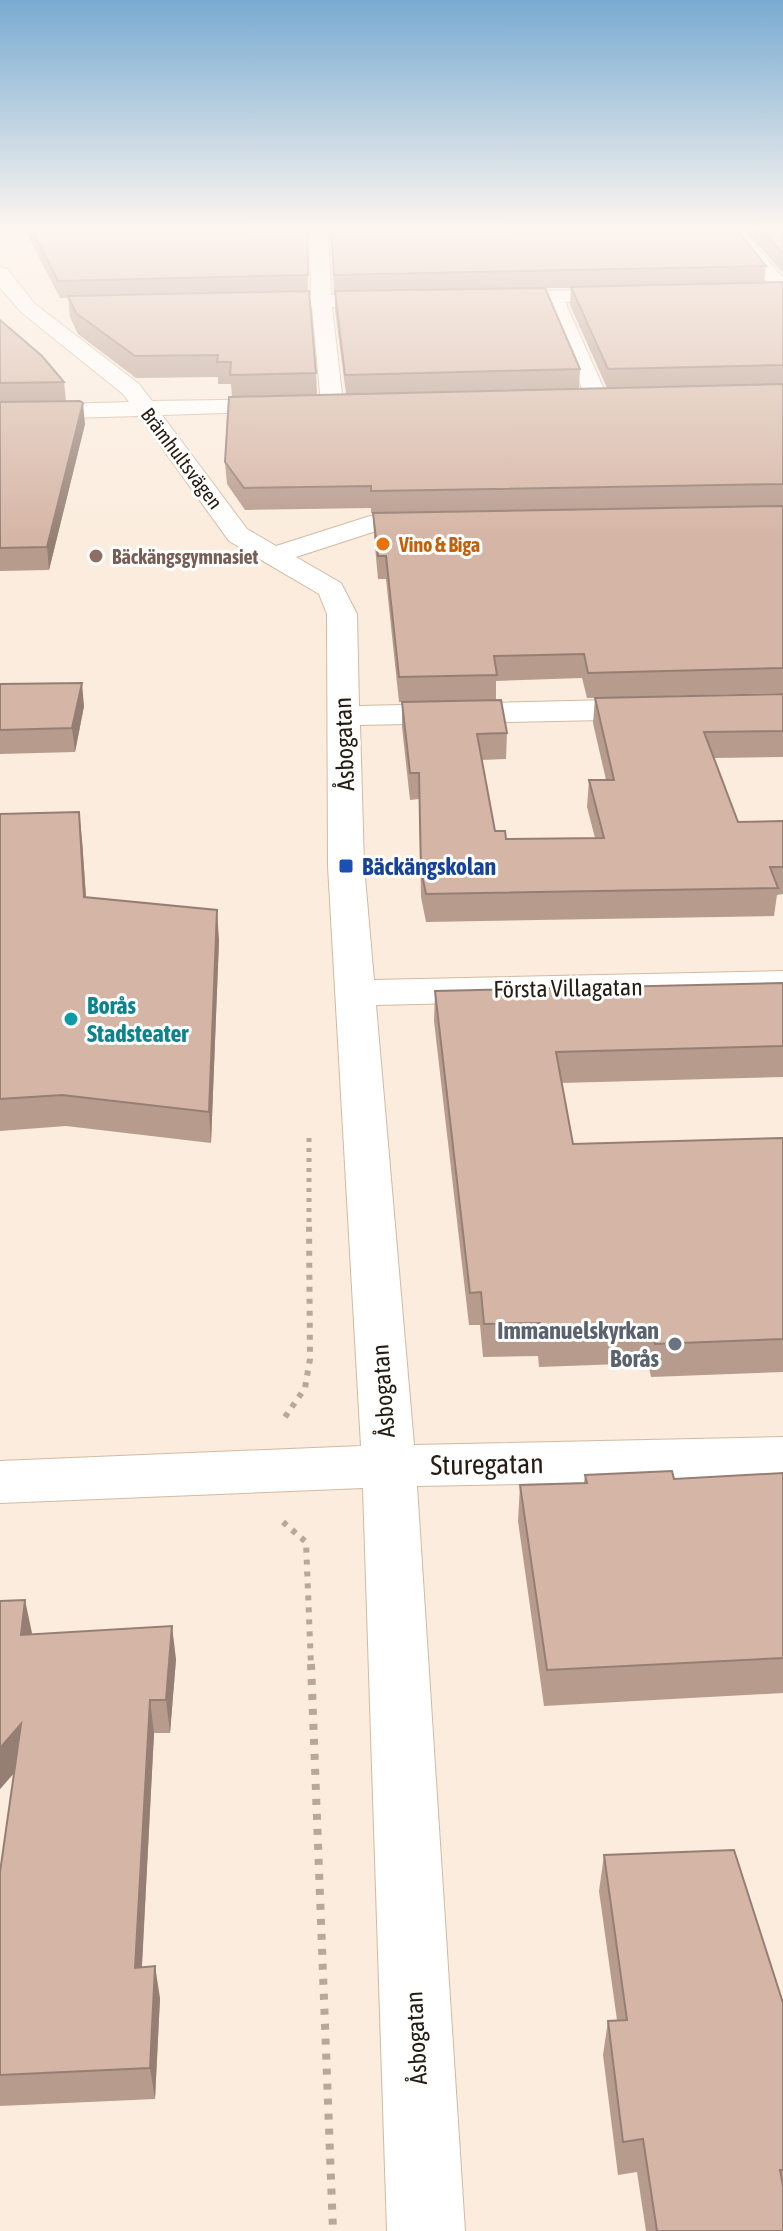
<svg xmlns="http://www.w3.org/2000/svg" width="783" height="2231" font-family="'Asap Condensed',sans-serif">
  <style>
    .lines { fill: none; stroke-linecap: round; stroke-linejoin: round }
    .minor-casing { stroke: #d2baa1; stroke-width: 2 }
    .path-far2 { stroke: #b6a99c; stroke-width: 5; stroke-dasharray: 4 6; stroke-linecap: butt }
    .path-far1 { stroke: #b6a99c; stroke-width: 6; stroke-dasharray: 5 7; stroke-linecap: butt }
    .path { stroke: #b6a99c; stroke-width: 8; stroke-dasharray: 6 9; stroke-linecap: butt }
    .minor { fill: #fff; fill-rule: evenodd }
    .wall { fill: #b79c8e; fill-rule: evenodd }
    .shaded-wall { fill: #957f74 }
    .building { fill: #d5b5a5; stroke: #957f74; stroke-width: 2 }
    .food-dot { fill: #e8710a; stroke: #fff; stroke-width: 3 }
    .education-dot { fill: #8d6e63; stroke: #fff; stroke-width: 3 }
    .transit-dot { fill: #1a4fb4; stroke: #fff; stroke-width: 3 }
    .culture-dot { fill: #0f9aa8; stroke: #fff; stroke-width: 3 }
    .worship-dot { fill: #6b7280; stroke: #fff; stroke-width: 3 }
    .labels { text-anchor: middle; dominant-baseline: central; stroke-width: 6; stroke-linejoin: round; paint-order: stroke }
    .far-street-label { font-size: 20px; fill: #251c13; stroke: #fff }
    .far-food-label { font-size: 20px; font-weight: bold; fill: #c56008; stroke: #fff; text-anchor: start }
    .far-education-label { font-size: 20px; font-weight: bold; fill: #785e54; stroke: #fff; text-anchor: start }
    .street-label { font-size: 24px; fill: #251c13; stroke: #fff }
    .transit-label { font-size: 24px; font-weight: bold; fill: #164399; stroke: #fff; text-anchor: start }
    .culture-label { font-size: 24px; font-weight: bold; fill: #0d838f; stroke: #fff; text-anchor: start }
    .worship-label { font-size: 24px; font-weight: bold; fill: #5b616d; stroke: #fff; text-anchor: end }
    .near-street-label { font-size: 28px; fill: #251c13; stroke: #fff }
  </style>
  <rect width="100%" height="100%" fill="#fbecdd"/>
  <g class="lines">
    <defs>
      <g id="minor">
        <path d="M310 230H328L331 295 397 294 407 300 397 306 332 307 343 403 340 408H324L321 403 312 307 249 308 239 302 249 296 311 295Z"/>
        <path d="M725 230H743L783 278V296L776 294Z"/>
        <path d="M0 267 7 269 35 304 139 384 152 401 297 399 300 404 297 409 289 411 162 415 247 529 276 546 370 516 441 515 445 521 441 527 373 532 296 557 341 583 357 614 359 706 652 699 663 702 668 709 663 716 652 719 360 725 364 866 374 980 783 971V995L376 1005 414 1445 783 1437V1479L417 1486 465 2231H387L363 1488 0 1503V1461L361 1446 328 866 327 614 319 594 229 541 139 416 0 420V406L129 402 123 394 21 312 0 288Z"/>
        <path d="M629 289 639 295 636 299 565 302 608 398 605 403H589L586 398 546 303 489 304 479 298 489 292Z"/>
      </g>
    </defs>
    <use href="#minor" class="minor-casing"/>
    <path class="path-far2" d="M309 1138V1223"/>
    <g class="path-far1">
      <path d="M285 1417 305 1388 310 1359 309 1221"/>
      <path d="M283 1522 306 1542 311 1666"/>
    </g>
    <path class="path" d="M311 1664 333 2231"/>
    <use href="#minor" class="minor"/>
  </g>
  <g class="wall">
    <path d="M25 230H307L308 291 316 373 317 395 232 397 231 384H218V377L136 378 78 334 70 317 68 298H60Z"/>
    <path d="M331 230 766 266 764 283 783 282V693L587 698 582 678 496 681V700L507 733 506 759 482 760 495 831 506 839 595 838 587 807 589 780H606L593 723 595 698 783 694V757L714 758 738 822 783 821V894L777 895 774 916 426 922 421 897 419 799 410 800 402 727V702H399L386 579H378L374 535 373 513H371V508L245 510 227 484 225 462 346 394 335 310V293H334ZM545 288H571L570 305 607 388 579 389 580 369Z"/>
    <path d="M745 230H783V273Z"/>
    <path d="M0 320 64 382 66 401 85 424 49 570 0 571Z"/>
    <path d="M0 684 84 706 75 752 0 754Z"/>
    <path d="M0 814 82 840 86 897 219 940 211 1143 66 1126 0 1131Z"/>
    <path d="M783 983V1077L561 1083 573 1144 783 1138V1372L651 1377 648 1363 539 1367 538 1356 483 1357 480 1325H469L434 1021 435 991Z"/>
    <path d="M783 1473V1693L544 1706 518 1521 520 1485 584 1483 585 1475 674 1479Z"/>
    <path d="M0 1601 32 1635 176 1659 170 1733H154L142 1967 160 1998 155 2099 0 2106V1872L14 1773 0 1789Z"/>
    <path d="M604 1855 783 2003V2231H646L637 2172 618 2175 603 2055 608 2021 617 2020 599 1891Z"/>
  </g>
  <g class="shaded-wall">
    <path d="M83 403 85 424 49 570 47 547Z"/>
    <path d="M82 683 84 706 75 752 72 728Z"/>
    <path d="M79 812 82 840 88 926 84 897Z"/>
    <path d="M217 910 219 940 211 1143 209 1112Z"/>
    <path d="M25 1600 32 1633 27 1668 21 1635Z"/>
    <path d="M172 1626 176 1659 170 1733 166 1700Z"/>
    <path d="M150 1700 154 1733 140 2000 135 1968Z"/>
    <path d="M21 1724 28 1757 0 1789V1748Z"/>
    <path d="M155 1966 160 1998 155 2099 150 2068Z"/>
  </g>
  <g class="building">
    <path d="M32 230H307L308 275 58 281Z"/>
    <path d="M331 230H737L766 266 334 275Z"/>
    <path d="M762 230H783V254Z"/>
    <path d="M783 282V365L608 369 571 287Z"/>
    <path d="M545 288 580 369 345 375 335 291Z"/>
    <path d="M309 291 316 373 230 375 231 362H217L218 355 135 356 76 313 68 296Z"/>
    <path d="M0 320 42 356 64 382 0 383Z"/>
    <path d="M783 384V484L371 491V486L244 488 225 462 229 397Z"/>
    <path d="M80 401 83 403 47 547 0 548V402Z"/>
    <path d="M783 506V668L588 673 584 654 494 656 497 675 399 677 386 556H378L373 513Z"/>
    <path d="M82 683 72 728 0 730V684Z"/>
    <path d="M783 694V731L704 732 738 822 783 821V867H770L778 888 426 894 421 870 419 773H410L402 702 501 700 507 733 477 734 495 831H505L506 839 604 838 589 780H614L595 698Z"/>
    <path d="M79 812 84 897 217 910 209 1112 62 1095 0 1099V814Z"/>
    <path d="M783 983V1046L556 1052 573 1144 783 1138V1339L655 1344 652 1330 541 1334 540 1323 484 1324 481 1292 470 1293 435 991Z"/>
    <path d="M672 1471 674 1479 783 1473V1658L547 1670 520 1485 587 1483 585 1475Z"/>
    <path d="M25 1600 21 1635 172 1626 166 1700H150L135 1968 155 1966 150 2068 0 2075V1872L21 1724 0 1748V1601Z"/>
    <path d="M734 1850 783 2003V2170H780L783 2186V2231H657L643 2139 623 2142 608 2021 627 2020 604 1855Z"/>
  </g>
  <linearGradient id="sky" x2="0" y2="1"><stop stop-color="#79abd1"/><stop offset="0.42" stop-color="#fdf6f0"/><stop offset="1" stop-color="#fdf6f0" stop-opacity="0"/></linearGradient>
  <rect width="783" height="542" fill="url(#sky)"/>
  <circle class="food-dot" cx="383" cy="544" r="8"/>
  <circle class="education-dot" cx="96" cy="556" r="8"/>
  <rect class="transit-dot" x="338" y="858" width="16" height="16" rx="4"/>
  <circle class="culture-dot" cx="71" cy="1019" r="8"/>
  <circle class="worship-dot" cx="675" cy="1344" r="8"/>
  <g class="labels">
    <g class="far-street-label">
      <text transform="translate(182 458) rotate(53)">Brämhultsvägen</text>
    </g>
    <g class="far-food-label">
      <text x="399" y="544">Vino &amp; Biga</text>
    </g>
    <g class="far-education-label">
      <text x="112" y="556">Bäckängsgymnasiet</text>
    </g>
    <g class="street-label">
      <text transform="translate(344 744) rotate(-92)">Åsbogatan</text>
      <text transform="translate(568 988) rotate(-1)">Första Villagatan</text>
      <text transform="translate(383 1391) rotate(-94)">Åsbogatan</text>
      <text transform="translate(416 2038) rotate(-93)">Åsbogatan</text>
    </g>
    <g class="transit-label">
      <text x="362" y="866">Bäckängskolan</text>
    </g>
    <g class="culture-label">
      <text x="87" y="1005">Borås<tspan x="87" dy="28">Stadsteater</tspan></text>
    </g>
    <g class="worship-label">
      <text x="659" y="1330">Immanuelskyrkan<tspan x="659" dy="28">Borås</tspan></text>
    </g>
    <g class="near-street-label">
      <text transform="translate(487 1464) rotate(-1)">Sturegatan</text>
    </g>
  </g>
</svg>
